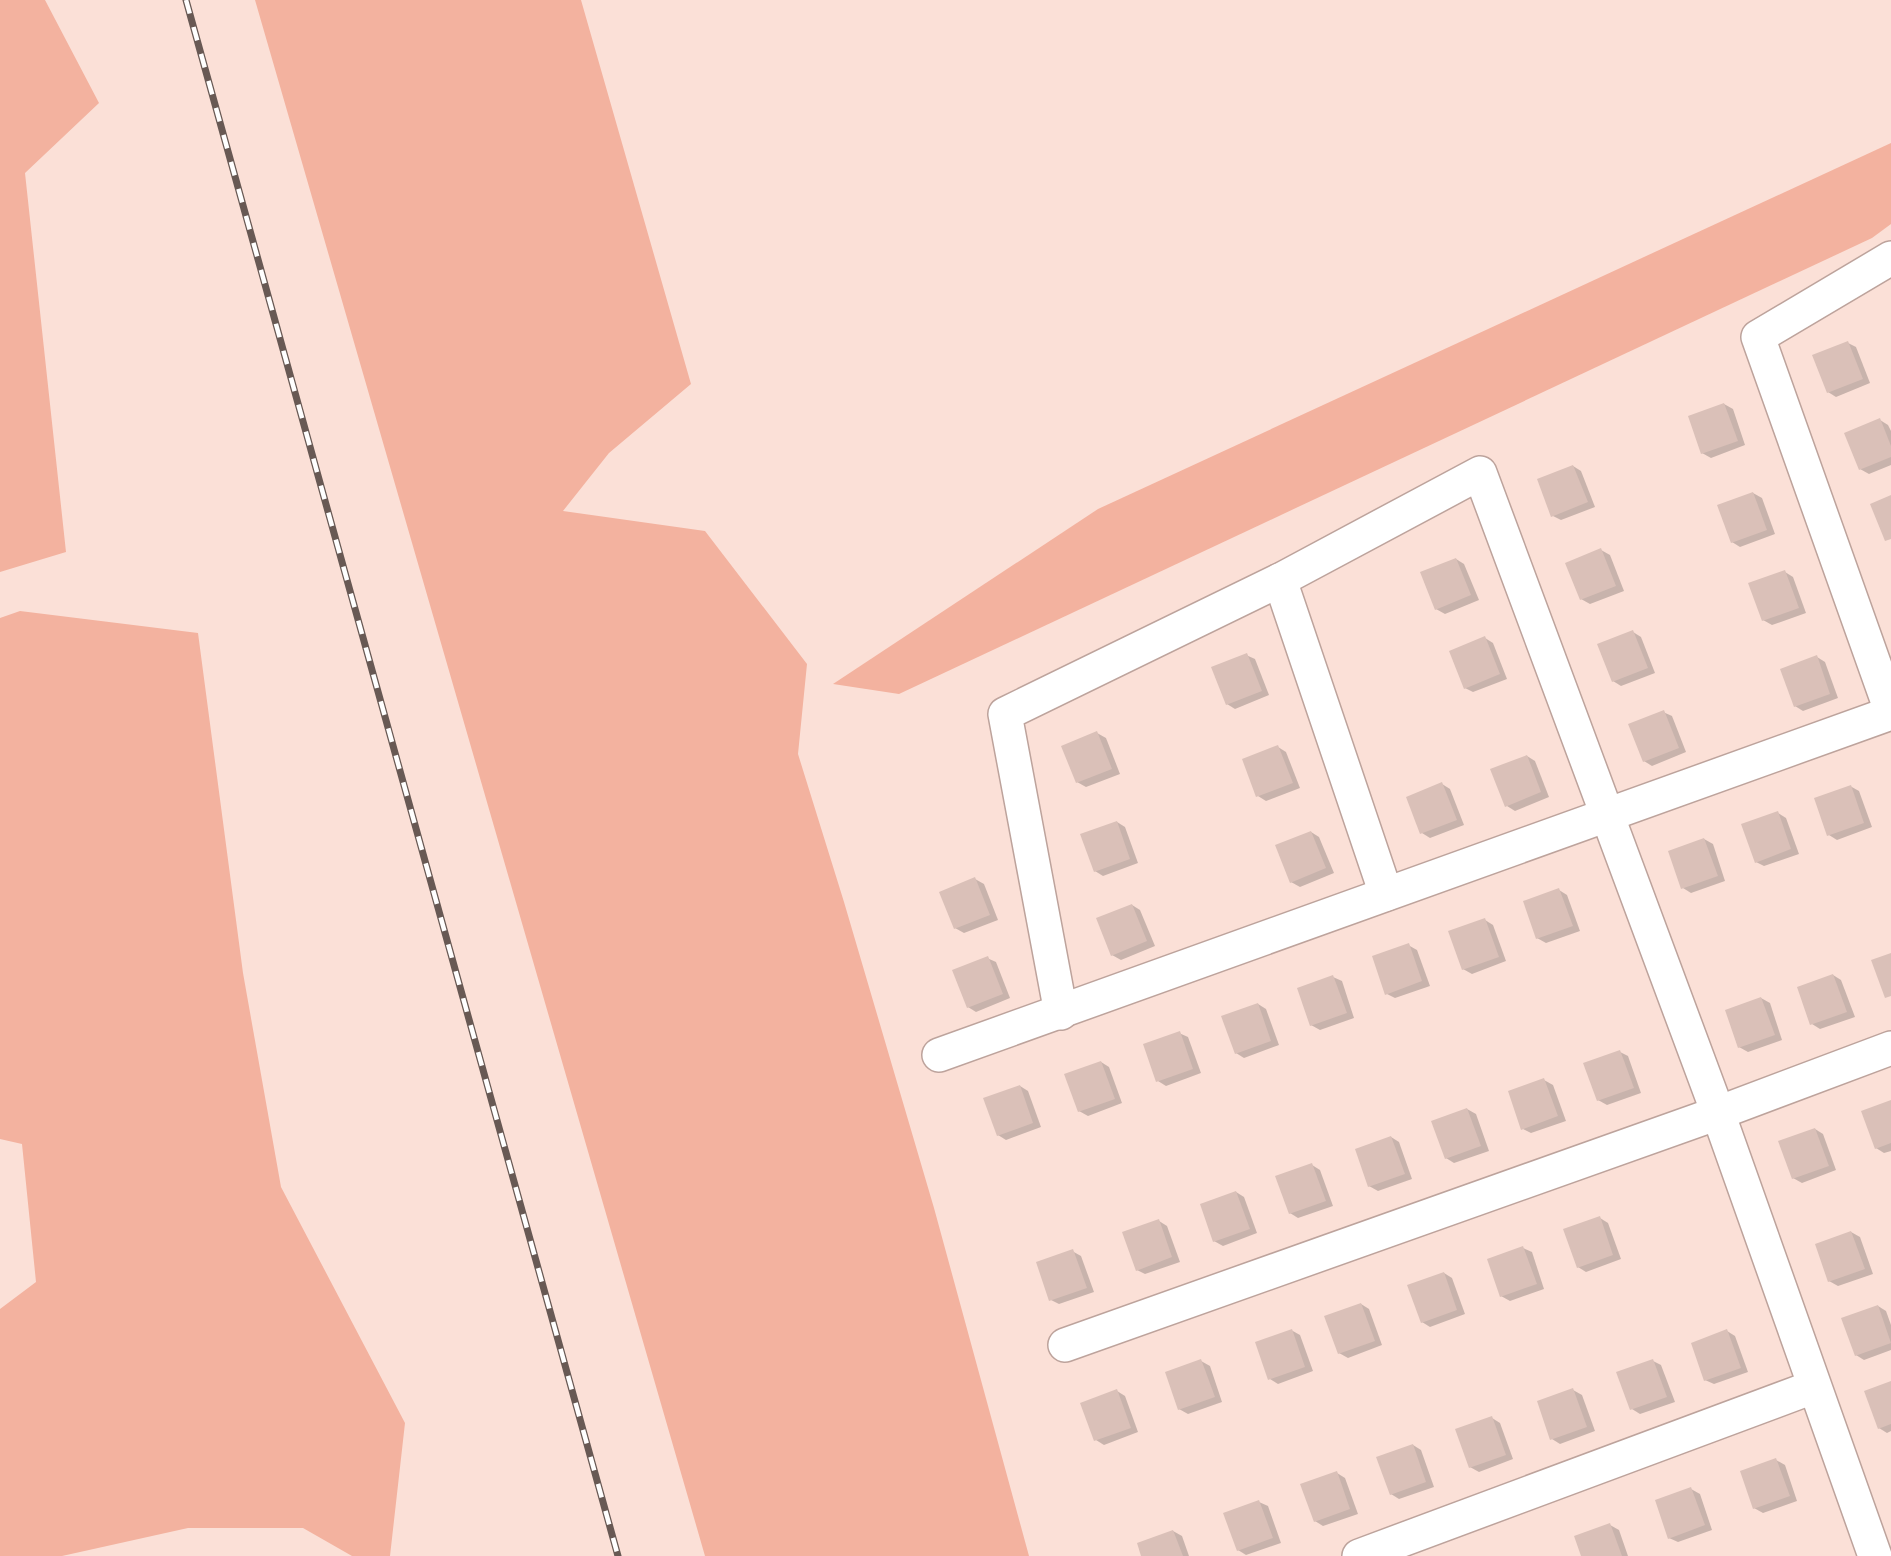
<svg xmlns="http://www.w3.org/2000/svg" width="1891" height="1556" font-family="'Noto Serif',serif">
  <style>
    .green { fill: #f3b29f }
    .shadow { fill: #0003 }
    .building { fill: #dac0b8 }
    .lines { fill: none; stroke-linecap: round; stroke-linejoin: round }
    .street-casing { stroke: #bda39c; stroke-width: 36 }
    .street { stroke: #fff; stroke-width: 33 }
    .rail-casing { stroke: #685954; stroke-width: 7 }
    .rail { stroke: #fff; stroke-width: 4.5; stroke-dasharray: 14; stroke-linecap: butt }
  </style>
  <rect width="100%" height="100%" fill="#fbe0d7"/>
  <g class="green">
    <path d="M0 0H45L99 103 25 173 66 552 0 572Z"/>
    <path d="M255 0H581L691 384 609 453 563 511 705 531 807 664 798 754 844 902 934 1208 1029 1556H705Z"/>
    <path d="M1891 143V224L1872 238 899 694 833 684 1098 509Z"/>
    <path d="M20 611 198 633 243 973 281 1187 405 1423 390 1556H352L303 1528H188L62 1556H0V1309L36 1282 22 1144 0 1139V618Z"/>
  </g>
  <g class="shadow">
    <path d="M1848 343 1856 347 1870 383 1836 397 1828 392Z"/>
    <path d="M1724 404 1733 409 1745 445 1711 458 1702 453Z"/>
    <path d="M1880 420 1888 425 1891 431V465L1869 474 1860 469Z"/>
    <path d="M1573 466 1581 471 1595 507 1561 520 1553 516Z"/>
    <path d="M1753 493 1762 498 1775 534 1740 547 1732 542Z"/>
    <path d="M1601 550 1610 555 1624 591 1590 604 1581 599Z"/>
    <path d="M1456 559 1464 564 1479 600 1445 614 1436 609Z"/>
    <path d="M1785 572 1793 577 1806 613 1772 625 1763 620Z"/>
    <path d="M1633 632 1641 637 1655 673 1621 686 1613 681Z"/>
    <path d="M1485 638 1493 643 1507 679 1473 692 1465 688Z"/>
    <path d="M1246 655 1255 659 1269 695 1235 709 1227 704Z"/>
    <path d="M1817 657 1825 662 1838 698 1803 711 1795 706Z"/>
    <path d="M1663 712 1672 716 1686 752 1652 766 1644 761Z"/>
    <path d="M1097 733 1106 738 1120 774 1086 787 1077 782Z"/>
    <path d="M1278 747 1286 752 1300 788 1266 801 1258 796Z"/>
    <path d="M1527 756 1535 761 1549 797 1515 811 1507 806Z"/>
    <path d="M1442 784 1450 789 1464 825 1430 838 1422 833 1408 798Z"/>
    <path d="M1850 786 1859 791 1872 827 1837 840 1829 835Z"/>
    <path d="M1778 813 1786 818 1799 854 1764 866 1756 862Z"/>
    <path d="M1117 822 1125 827 1138 863 1103 876 1095 871Z"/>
    <path d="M1311 832 1319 837 1334 873 1300 887 1291 882Z"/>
    <path d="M1704 839 1713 844 1725 881 1691 893 1683 888Z"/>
    <path d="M975 879 984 884 998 920 964 933 955 928Z"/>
    <path d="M1559 890 1567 895 1580 931 1546 943 1537 938Z"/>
    <path d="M1132 905 1140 910 1155 946 1121 960 1112 955Z"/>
    <path d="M1485 920 1493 925 1506 961 1472 974 1463 969Z"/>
    <path d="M1408 945 1417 950 1430 986 1395 998 1387 994Z"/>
    <path d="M987 958 996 962 1010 998 976 1012 968 1007Z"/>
    <path d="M1833 975 1841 980 1855 1017 1820 1029 1812 1024Z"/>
    <path d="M1333 977 1342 981 1354 1018 1320 1030 1311 1025Z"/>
    <path d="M1761 998 1770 1003 1782 1040 1748 1052 1739 1047Z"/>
    <path d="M1258 1004 1266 1009 1279 1045 1244 1058 1236 1053Z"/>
    <path d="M1179 1033 1188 1037 1201 1073 1166 1086 1158 1081Z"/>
    <path d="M1620 1052 1628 1056 1641 1093 1607 1105 1598 1100Z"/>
    <path d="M1101 1062 1109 1067 1122 1103 1088 1116 1079 1111Z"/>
    <path d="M1544 1080 1553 1085 1566 1121 1531 1133 1523 1129Z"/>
    <path d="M1020 1086 1028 1091 1041 1127 1006 1140 998 1135Z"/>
    <path d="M1891 1102V1151L1884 1153 1876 1148Z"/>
    <path d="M1467 1109 1476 1114 1489 1151 1454 1163 1446 1158Z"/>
    <path d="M1815 1129 1823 1134 1836 1170 1802 1183 1793 1178Z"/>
    <path d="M1391 1137 1399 1142 1412 1179 1378 1191 1369 1186Z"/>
    <path d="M1312 1165 1320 1170 1333 1206 1298 1218 1290 1213Z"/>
    <path d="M1236 1192 1244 1197 1257 1233 1223 1246 1214 1241Z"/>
    <path d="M1600 1218 1608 1223 1621 1259 1586 1272 1578 1267Z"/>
    <path d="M1159 1221 1167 1226 1180 1262 1145 1274 1137 1270Z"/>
    <path d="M1851 1232 1860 1237 1873 1274 1838 1286 1829 1281Z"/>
    <path d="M1523 1248 1532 1252 1544 1289 1510 1301 1501 1296Z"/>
    <path d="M1072 1251 1081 1256 1094 1292 1059 1304 1051 1300Z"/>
    <path d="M1444 1273 1452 1278 1465 1314 1430 1327 1422 1322Z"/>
    <path d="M1361 1304 1369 1309 1382 1345 1348 1358 1339 1353Z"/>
    <path d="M1878 1306 1886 1311 1891 1325V1350L1864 1360 1856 1355Z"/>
    <path d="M1291 1330 1300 1335 1313 1371 1278 1384 1270 1379Z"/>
    <path d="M1727 1331 1735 1336 1748 1372 1714 1384 1705 1380Z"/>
    <path d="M1201 1361 1210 1366 1222 1402 1188 1414 1179 1409Z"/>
    <path d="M1653 1361 1661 1365 1675 1402 1640 1414 1632 1409Z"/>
    <path d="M1891 1383V1431L1887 1433 1879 1428Z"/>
    <path d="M1573 1390 1582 1395 1595 1431 1560 1444 1552 1439Z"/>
    <path d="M1117 1391 1125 1396 1138 1432 1104 1445 1096 1440Z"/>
    <path d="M1492 1418 1500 1423 1513 1459 1479 1472 1470 1467Z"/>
    <path d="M1413 1445 1421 1450 1434 1487 1399 1499 1391 1494Z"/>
    <path d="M1776 1460 1785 1465 1797 1501 1763 1513 1754 1508Z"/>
    <path d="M1337 1473 1345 1478 1358 1514 1323 1526 1315 1521Z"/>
    <path d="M1691 1489 1700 1494 1712 1530 1678 1542 1669 1538Z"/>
    <path d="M1259 1502 1268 1506 1281 1543 1246 1555 1238 1550Z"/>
    <path d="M1610 1525 1619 1530 1628 1556H1583Z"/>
    <path d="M1173 1531 1182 1536 1189 1556H1143Z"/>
  </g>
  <g class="building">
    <path d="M1848 341 1863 379 1827 393 1812 355Z"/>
    <path d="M1724 403 1738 441 1701 454 1688 416Z"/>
    <path d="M1880 418 1891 446V457L1859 470 1844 433Z"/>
    <path d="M1573 465 1588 502 1551 517 1537 479Z"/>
    <path d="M1753 492 1767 530 1731 543 1717 505Z"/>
    <path d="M1891 495V539L1885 541 1870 504Z"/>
    <path d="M1601 548 1616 586 1580 600 1565 563Z"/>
    <path d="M1456 558 1471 595 1435 610 1420 572Z"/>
    <path d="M1785 570 1799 608 1762 621 1748 583Z"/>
    <path d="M1633 630 1648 668 1612 682 1597 644Z"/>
    <path d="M1485 636 1500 674 1464 689 1449 651Z"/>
    <path d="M1247 653 1262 691 1226 705 1211 667Z"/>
    <path d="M1817 655 1830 694 1794 707 1780 669Z"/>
    <path d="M1664 710 1679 748 1643 762 1628 724Z"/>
    <path d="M1097 731 1112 769 1076 783 1061 746Z"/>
    <path d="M1278 745 1293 783 1256 797 1242 759Z"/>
    <path d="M1527 755 1541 792 1505 807 1490 769Z"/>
    <path d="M1442 782 1457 820 1420 834 1406 797Z"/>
    <path d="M1851 785 1864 823 1827 836 1814 798Z"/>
    <path d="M1778 811 1791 849 1755 863 1741 824Z"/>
    <path d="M1117 821 1130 859 1094 872 1080 834Z"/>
    <path d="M1311 831 1326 868 1290 883 1275 845Z"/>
    <path d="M1704 838 1718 876 1681 889 1668 851Z"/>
    <path d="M975 877 990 915 954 929 939 892Z"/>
    <path d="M1559 888 1573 926 1536 939 1523 901Z"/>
    <path d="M1132 904 1147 941 1111 956 1096 918Z"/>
    <path d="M1485 918 1499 957 1462 970 1448 931Z"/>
    <path d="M1409 943 1422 981 1385 995 1372 956Z"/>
    <path d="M1891 953V996L1885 998 1871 960Z"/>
    <path d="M988 956 1003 994 967 1008 952 970Z"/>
    <path d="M1833 974 1847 1012 1810 1025 1797 987Z"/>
    <path d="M1333 975 1347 1013 1310 1026 1297 988Z"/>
    <path d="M1761 997 1775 1035 1738 1048 1725 1010Z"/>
    <path d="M1258 1003 1271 1041 1235 1054 1221 1016Z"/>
    <path d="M1180 1031 1193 1069 1156 1082 1143 1044Z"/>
    <path d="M1620 1050 1634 1088 1597 1101 1583 1063Z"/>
    <path d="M1101 1061 1115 1099 1078 1112 1064 1074Z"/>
    <path d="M1544 1078 1558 1116 1521 1130 1508 1091Z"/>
    <path d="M1020 1085 1033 1123 997 1136 983 1098Z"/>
    <path d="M1891 1100V1143L1875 1149 1861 1111Z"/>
    <path d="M1467 1108 1481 1146 1445 1159 1431 1121Z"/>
    <path d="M1815 1128 1829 1166 1792 1179 1778 1141Z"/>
    <path d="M1391 1136 1405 1174 1368 1187 1355 1149Z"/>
    <path d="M1312 1163 1326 1201 1289 1214 1275 1176Z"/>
    <path d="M1236 1191 1250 1229 1213 1242 1200 1204Z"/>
    <path d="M1600 1216 1613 1255 1577 1268 1563 1229Z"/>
    <path d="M1159 1219 1172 1257 1136 1271 1122 1232Z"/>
    <path d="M1851 1231 1865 1269 1828 1282 1815 1244Z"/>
    <path d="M1523 1246 1537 1284 1500 1297 1487 1259Z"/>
    <path d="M1073 1249 1087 1288 1049 1301 1036 1262Z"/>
    <path d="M1444 1272 1457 1310 1421 1323 1407 1285Z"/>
    <path d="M1361 1303 1375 1341 1338 1354 1324 1316Z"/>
    <path d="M1878 1305 1891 1343 1855 1356 1841 1318Z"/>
    <path d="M1292 1329 1305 1367 1268 1380 1255 1342Z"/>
    <path d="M1727 1329 1741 1368 1704 1381 1691 1343Z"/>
    <path d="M1201 1359 1215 1397 1178 1410 1165 1372Z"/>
    <path d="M1653 1359 1667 1397 1630 1410 1616 1372Z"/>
    <path d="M1891 1381V1424L1878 1429 1864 1391Z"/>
    <path d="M1573 1388 1587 1427 1550 1440 1537 1401Z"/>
    <path d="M1117 1389 1131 1428 1094 1441 1080 1403Z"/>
    <path d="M1492 1416 1506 1455 1469 1468 1455 1429Z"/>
    <path d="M1413 1444 1426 1482 1390 1495 1376 1457Z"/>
    <path d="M1776 1458 1790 1496 1753 1509 1740 1471Z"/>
    <path d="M1337 1471 1350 1509 1314 1522 1300 1484Z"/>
    <path d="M1691 1487 1705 1525 1668 1539 1655 1500Z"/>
    <path d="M1259 1500 1273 1538 1237 1551 1223 1513Z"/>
    <path d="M1610 1523 1622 1556H1581L1574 1536Z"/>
    <path d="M1173 1530 1183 1556H1141L1137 1543Z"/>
  </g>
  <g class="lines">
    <defs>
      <g id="street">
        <path d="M1891 258 1758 337 1891 711"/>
        <path d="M1280 580 1386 894"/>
        <path d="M1061 1013 1005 714 1280 580 1480 473 1718 1113 1875 1556"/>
        <path d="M939 1055 1891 713"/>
        <path d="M1065 1345 1718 1113 1891 1048"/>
        <path d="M1359 1556 1813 1387"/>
      </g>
    </defs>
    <use href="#street" class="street-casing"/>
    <use href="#street" class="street"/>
    <defs>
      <path id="rail" d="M186 0 618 1556"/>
    </defs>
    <use href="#rail" class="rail-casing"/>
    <use href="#rail" class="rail"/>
  </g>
</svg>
